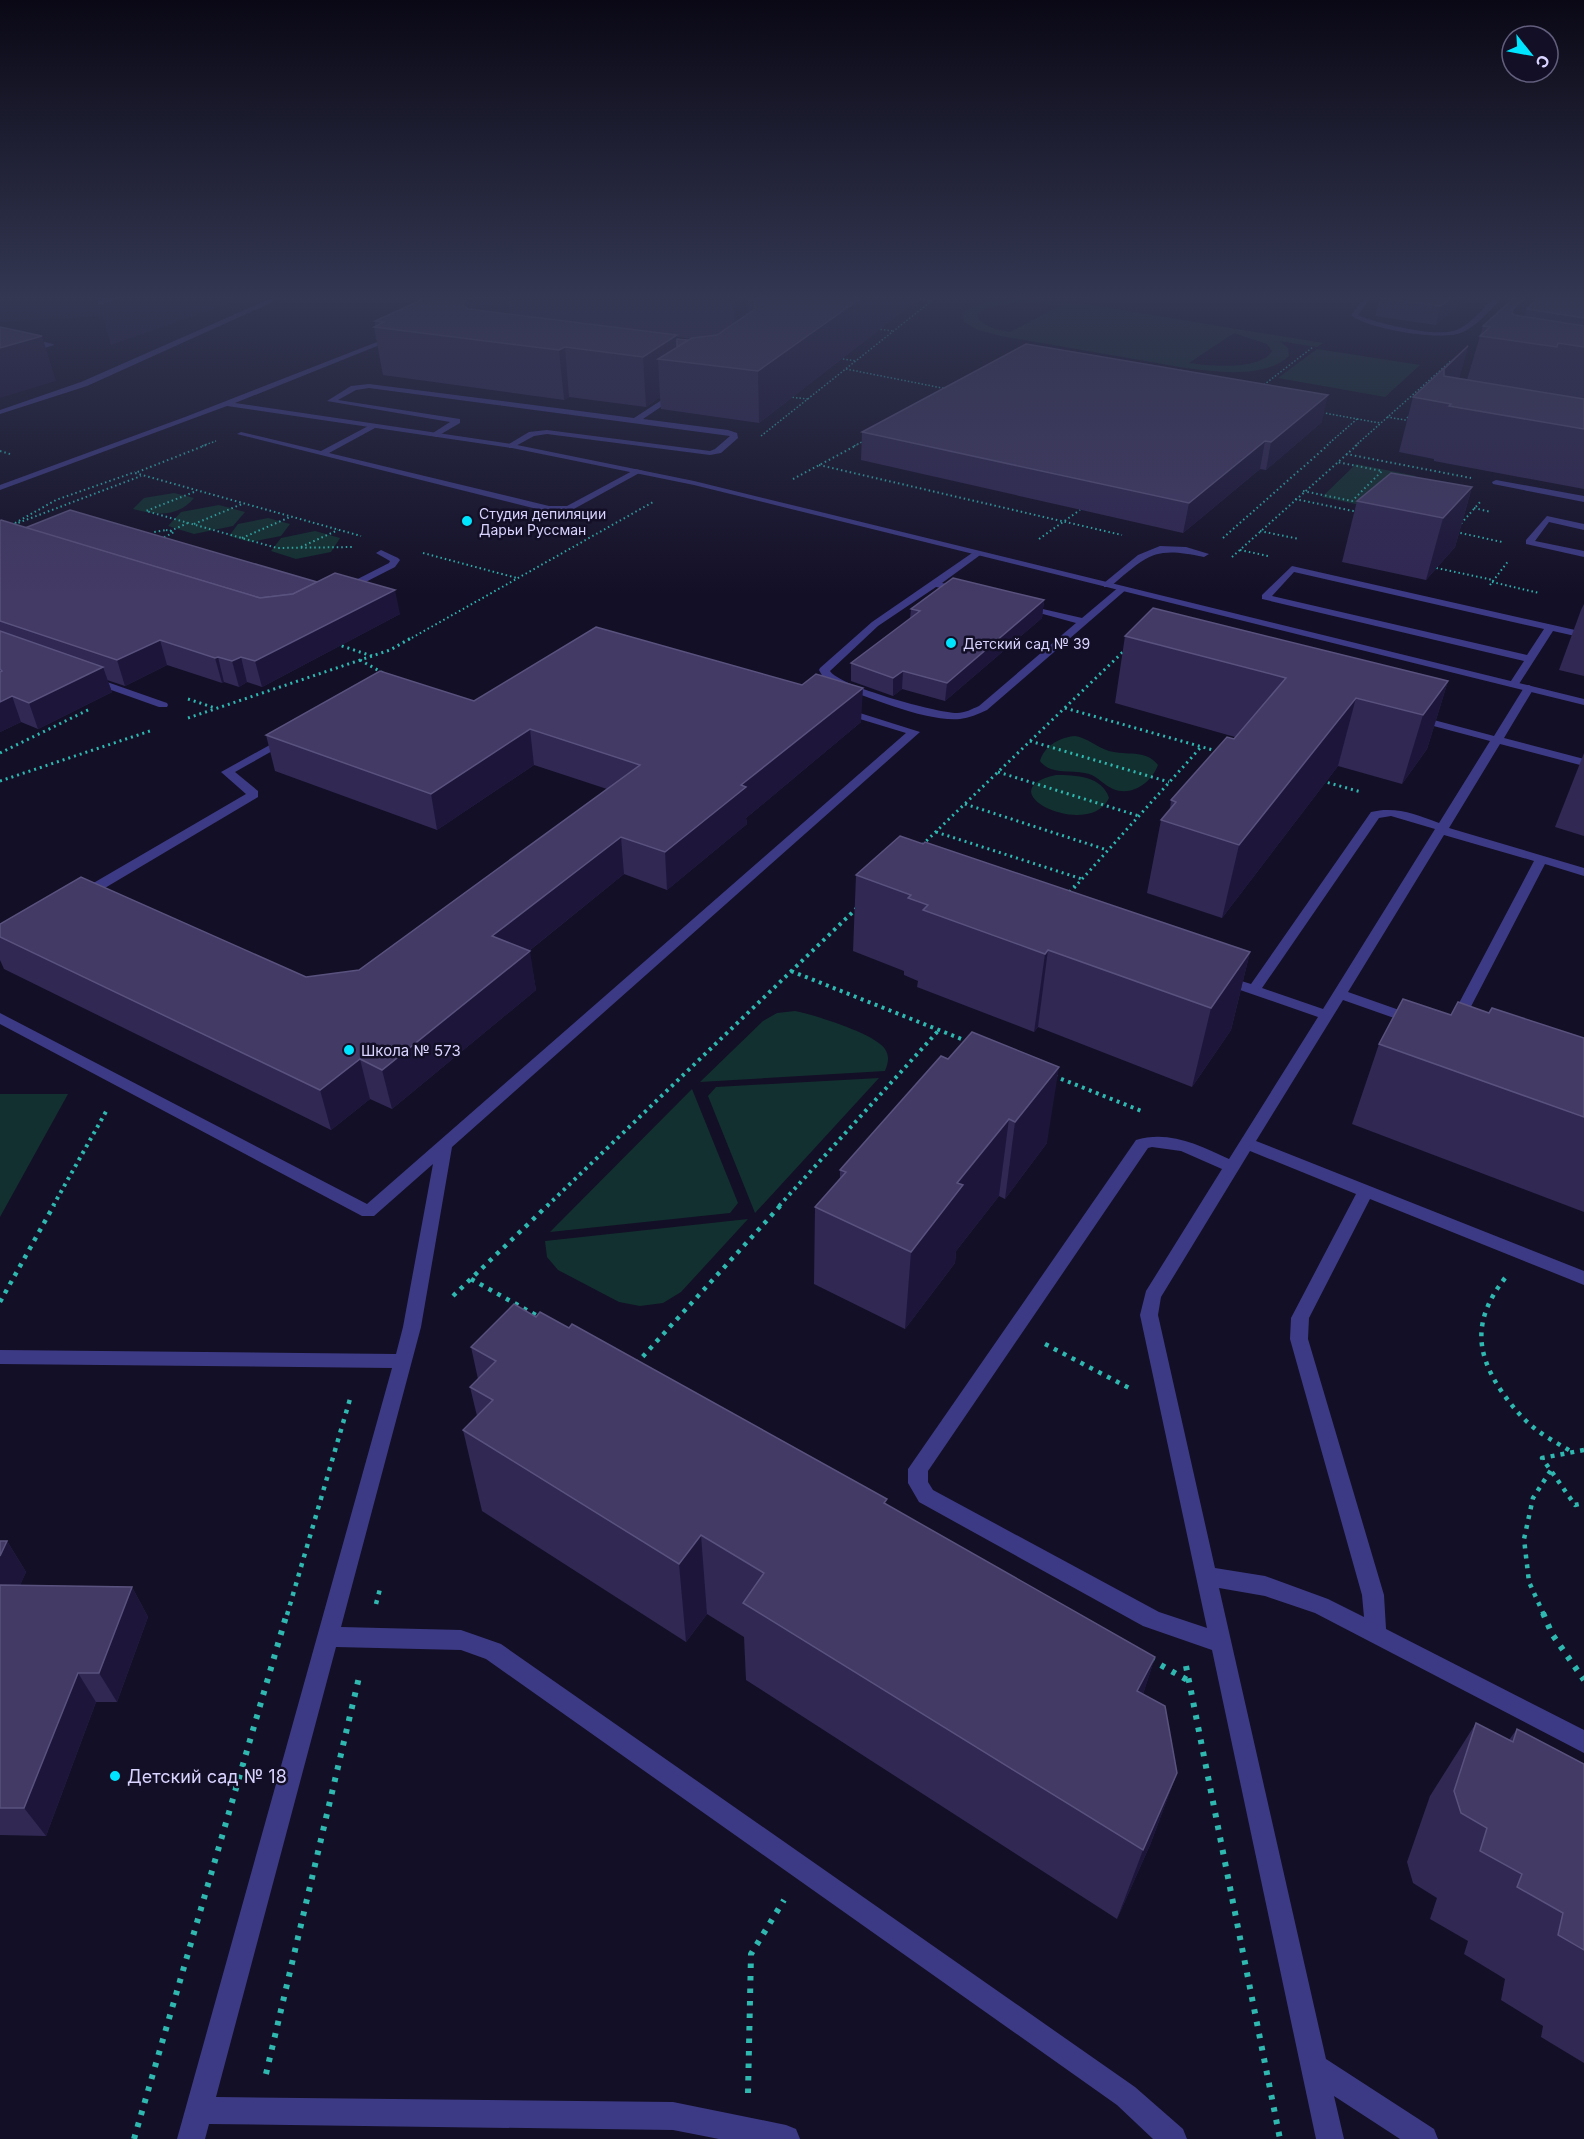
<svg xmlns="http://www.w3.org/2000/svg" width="1584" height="2139" font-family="Inter,sans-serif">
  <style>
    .green { fill: #12302f; fill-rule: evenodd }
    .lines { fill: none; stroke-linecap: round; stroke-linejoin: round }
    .path-far5 { stroke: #2fb8b0; stroke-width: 1.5; stroke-dasharray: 1.5 2; stroke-linecap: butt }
    .path-far4 { stroke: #2fb8b0; stroke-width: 2; stroke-dasharray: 1.5 3; stroke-linecap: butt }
    .path-far3 { stroke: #2fb8b0; stroke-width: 3; stroke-dasharray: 2 4; stroke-linecap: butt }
    .path-far2 { stroke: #2fb8b0; stroke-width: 4; stroke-dasharray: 3 4.5; stroke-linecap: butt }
    .path-far1 { stroke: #2fb8b0; stroke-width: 4.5; stroke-dasharray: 4 6; stroke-linecap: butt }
    .path { stroke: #2fb8b0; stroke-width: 6; stroke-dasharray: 4.5 8; stroke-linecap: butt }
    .lane { fill: #3d3a85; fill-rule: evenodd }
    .street { fill: #3d3a85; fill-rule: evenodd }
    .wall { fill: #312854; fill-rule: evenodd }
    .shaded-wall { fill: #1d163a }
    .building { fill: #433a66; stroke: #5a527e; stroke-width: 1.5 }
    .poi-dot { fill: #00e5ff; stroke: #130f26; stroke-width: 2 }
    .labels { text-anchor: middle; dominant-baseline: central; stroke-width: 5; stroke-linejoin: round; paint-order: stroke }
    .far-poi-label { font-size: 14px; fill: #d9d4ff; stroke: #130f26; text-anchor: start }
    .poi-label { font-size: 15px; fill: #d9d4ff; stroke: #130f26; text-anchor: start }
    .near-poi-label { font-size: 18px; fill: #d9d4ff; stroke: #130f26; text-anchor: start }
  </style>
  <rect width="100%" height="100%" fill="#130f26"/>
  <g class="green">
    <path d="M1012 299 1067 301 1323 343 1317 347 1279 341 1288 348 1289 356C1264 379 1218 372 1186 368L1001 336 978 330 964 322 962 314C976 302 994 301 1012 299ZM1018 302 1062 305 1010 332C998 329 982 328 977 315L983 309ZM1234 333 1267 344 1272 351C1260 371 1210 366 1189 363Z"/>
    <path d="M1317 349 1420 365 1385 397 1278 378Z"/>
    <path d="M1356 464 1416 476 1384 510 1322 497Z"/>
    <path d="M174 493 194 498C177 518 156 515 133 509L144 498Z"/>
    <path d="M219 505 245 512 233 526 194 534 168 526 181 512Z"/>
    <path d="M268 518 290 524 281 536 250 542 229 536 238 524Z"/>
    <path d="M315 531 340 538 331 552 296 559 271 551 281 538Z"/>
    <path d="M1075 736C1088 738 1096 747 1109 751 1127 756 1146 749 1158 765 1152 782 1132 797 1113 789 1104 785 1098 777 1089 774 1073 769 1051 776 1040 761 1044 746 1060 737 1075 736Z"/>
    <path d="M1056 775C1076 775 1102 776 1109 798 1089 841 984 791 1056 775Z"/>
    <path d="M795 1011C812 1014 876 1034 885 1049 890 1057 888 1063 885 1071L700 1082 763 1021 777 1013Z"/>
    <path d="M879 1078 755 1213 708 1096 716 1087Z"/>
    <path d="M692 1089 738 1203 730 1213 550 1232Z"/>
    <path d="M0 1094H68L0 1217Z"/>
    <path d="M748 1219 681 1292 663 1303 640 1306 619 1302 558 1270 547 1257 545 1241Z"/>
  </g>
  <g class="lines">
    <g class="path-far5">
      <path d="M913 299 931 301"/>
      <path d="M877 329 894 331"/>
      <path d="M836 358 856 361"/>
      <path d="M846 369 947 389"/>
      <path d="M1261 387 1313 347"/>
      <path d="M789 397 808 399"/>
      <path d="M1319 412 1357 419 1326 446"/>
      <path d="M1387 417 1405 420 1411 414"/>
      <path d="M1357 419 1380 423"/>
      <path d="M761 436 939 295"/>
      <path d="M202 446 216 441"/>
      <path d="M854 446 866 440"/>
      <path d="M1355 446 1452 360"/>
    </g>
    <g class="path-far4">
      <path d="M206 445 135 473 361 536"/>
      <path d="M0 451 10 454"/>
      <path d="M1346 454 1471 478"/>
      <path d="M819 465 1122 535"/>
      <path d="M793 479 857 445"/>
      <path d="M1303 491 1352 501 1382 471 1337 462"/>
      <path d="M194 492 146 511 277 548 354 547"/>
      <path d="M1295 499 1358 512"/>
      <path d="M1474 508 1491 512"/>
      <path d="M15 523 56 500 135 472"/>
      <path d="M194 524 242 504"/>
      <path d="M10 526 141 476"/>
      <path d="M1458 527 1481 501"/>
      <path d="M166 530 174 532 163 538 150 537 154 532Z"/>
      <path d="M170 531 188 523"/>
      <path d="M1260 531 1299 539"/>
      <path d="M1456 532 1502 542"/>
      <path d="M242 538 290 517"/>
      <path d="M1223 538 1328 445"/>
      <path d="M1039 539 1080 510"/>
      <path d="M301 547 338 530"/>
      <path d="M1240 550 1268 556"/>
      <path d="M423 553 517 578"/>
      <path d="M1232 557 1357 445"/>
      <path d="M1432 567 1493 580"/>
      <path d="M1492 582 1539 593"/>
      <path d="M1490 585 1509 560"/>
      <path d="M408 640 653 502"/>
    </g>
    <g class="path-far3">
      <path d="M336 644 372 656"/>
      <path d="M360 660 383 673"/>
      <path d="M188 699 215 708"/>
      <path d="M1065 708 1220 752"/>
      <path d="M188 718 390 650 411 638"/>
      <path d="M1030 741 1169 782"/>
      <path d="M0 753 90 709"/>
      <path d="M998 772 1139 816"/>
      <path d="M0 781 150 731"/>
      <path d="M1322 781 1361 792"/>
      <path d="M965 804 1107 850"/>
      <path d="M936 832 1082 879"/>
      <path d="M922 845 1126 649"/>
      <path d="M1074 888 1201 747"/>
    </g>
    <g class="path-far2">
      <path d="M1069 893 1075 886"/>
      <path d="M791 971 969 1042"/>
      <path d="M1054 1076 1144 1112"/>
      <path d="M53 1206 108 1108"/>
      <path d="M547 1206 858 907"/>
      <path d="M779 1206 939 1030"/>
    </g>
    <g class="path-far1">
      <path d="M1505 1278C1474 1318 1474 1351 1502 1392 1511 1405 1521 1417 1533 1427 1545 1437 1559 1444 1572 1452"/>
      <path d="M471 1279 541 1318"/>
      <path d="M453 1296 548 1205"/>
      <path d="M0 1302 54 1205"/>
      <path d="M1045 1344 1131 1389"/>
      <path d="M636 1364 781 1205"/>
      <path d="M1584 1450 1542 1458 1575 1505 1584 1503"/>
      <path d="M376 1604 381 1585"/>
      <path d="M287 1615 350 1399"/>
      <path d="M1544 1615 1529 1582 1524 1539 1533 1498 1551 1470"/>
    </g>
    <g class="path">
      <path d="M1543 1613 1552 1634 1584 1680"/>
      <path d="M1150 1659 1189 1681"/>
      <path d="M1186 1666 1280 2139"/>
      <path d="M266 2074 360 1673"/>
      <path d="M748 2093 751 1954 784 1900"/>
      <path d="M134 2139 287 1613"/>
    </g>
    <g class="lane">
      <path d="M279 295H288L87 386 0 414V410L81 382Z"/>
      <path d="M1367 295H1373L1358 315 1362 317C1383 324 1439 339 1459 329 1473 322 1485 306 1497 295H1504C1492 308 1478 325 1463 332 1442 342 1368 329 1351 315Z"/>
      <path d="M0 331 53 344 54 345 0 362V358L43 345 0 335Z"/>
      <path d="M369 384 634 418 677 390 680 394 643 419 728 430 737 433 738 438 721 453 710 455 547 434 534 436 512 448H509V444L529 432 547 430 710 451 715 449 730 436 369 388 356 390 338 400 460 419V423L436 437 432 435 433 433 450 422 327 401 351 386Z"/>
      <path d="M372 424H375V428L329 453 549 506H567L636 469 643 471 572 510 549 512 237 434 241 432 321 451Z"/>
      <path d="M1496 480 1584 496V502L1493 484 1492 482Z"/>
      <path d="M1547 516 1584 524V530L1549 522 1535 541 1584 551V557L1526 544V540Z"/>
      <path d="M1160 546 1186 547 1209 554 1204 557C1153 546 1148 555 1110 587H1104V583L1138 555Z"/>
      <path d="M381 550 398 558 400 560 395 567 348 591H342V587L389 563 390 561 376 553Z"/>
      <path d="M975 551 983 553 942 583 963 588V592L936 587 878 626 830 671C839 686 937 713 957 713 965 713 972 709 979 706L1076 623 1021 608V604L1082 618 1120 586 1128 588 987 710C978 714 969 718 960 719 926 722 869 697 836 686L824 679 819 670 820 668 872 622Z"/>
      <path d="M1292 566 1584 632V638L1553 631 1519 684 1514 687 1509 684 1524 661 1262 599V595ZM1294 572 1544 629 1527 655 1272 596Z"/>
      <path d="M90 676 167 703 168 705 167 707H159L86 681V677Z"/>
      <path d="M1529 685 1534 688 1504 738 1584 759V766L1500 744 1449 828 1584 868V876L1545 864 1463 1022 1461 1025H1451L1449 1022 1534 861 1444 835 1348 992 1419 1017 1421 1020 1414 1025 1343 1000 1256 1141 1584 1271V1285L1370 1199 1309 1318 1308 1339 1384 1595 1386 1629 1584 1730V1753L1315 1613 1265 1596 1219 1588 1326 2059 1434 2129 1438 2139H1400L1334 2096 1344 2139H1316L1212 1650 1143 1626 919 1502 908 1483V1469L1136 1140C1169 1130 1199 1145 1229 1159L1318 1017 1217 982 1215 979 1222 975 1251 984 1371 812C1395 806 1416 814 1439 823L1490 741 1411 720V716L1415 715 1494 736 1525 686ZM1391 816 1435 829 1323 1009 1262 988 1379 818ZM1152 1147 1181 1151 1222 1169 1146 1291 1140 1315 1207 1628 1159 1612 933 1490 928 1482V1471L1148 1148ZM1250 1151 1356 1194 1291 1318 1290 1339 1362 1595 1364 1617 1328 1599 1265 1576 1215 1568 1158 1315 1161 1297Z"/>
      <path d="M844 708 920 732 452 1147 421 1327 341 1627 461 1630 501 1644 1135 2087 1183 2129 1187 2139H1153L1117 2105 486 1659 461 1650 336 1647 216 2097 673 2102 786 2125 796 2129 800 2139H719L673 2130 209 2124 205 2139H177L392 1368 0 1364V1350L396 1354 403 1327 433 1164 374 1216H362L0 1024V1013L367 1204 906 733 840 713 839 711Z"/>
      <path d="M286 736 290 737V741L235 772 258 791V797L88 898H78L77 895 78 892 246 794 221 772Z"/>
    </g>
    <path class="street" d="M395 335 397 338 235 403 512 444 694 481 1584 699V705L694 485 512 448 227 406 0 490V485L185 417Z"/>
  </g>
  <g class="wall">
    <path d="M432 295H924L759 423 661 409 660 397 646 407 569 397 564 400 383 375 374 327 375 326V321ZM677 337 691 339 688 340 677 339Z"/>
    <path d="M1383 295H1471L1436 325 1375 316 1380 298Z"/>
    <path d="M1514 295H1584V489L1434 461V459L1399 452 1413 397 1468 346 1459 378 1467 380 1483 326 1513 299Z"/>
    <path d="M1322 422 1266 470 1260 469 1183 533 861 460 862 432Z"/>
    <path d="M1472 487 1455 547 1426 580 1342 562 1357 501Z"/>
    <path d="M0 521 25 528 400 614 262 687 247 682 239 687 224 682 222 683 167 665 125 686 107 680 112 692 38 729 21 722 0 732Z"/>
    <path d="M1044 600 1042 618 945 701 902 689 893 696 851 681V663L910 619 911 609Z"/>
    <path d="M1584 604V676L1559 670 1581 610Z"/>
    <path d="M1125 636 1448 681 1427 749 1402 784 1338 766 1222 918 1147 893 1161 820 1170 810 1171 800 1235 737 1115 703Z"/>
    <path d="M474 701 861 722 746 818 747 824 667 890 624 874 529 951 536 990 392 1109 370 1099 331 1130 4 969 0 960V924L306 977 359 970 607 789 534 765 437 830 275 771 266 735Z"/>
    <path d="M1584 753V836L1555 827Z"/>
    <path d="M856 875 1250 952 1231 1030 1192 1087 1038 1027 1034 1032 917 987 918 981 904 975V971L853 951Z"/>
    <path d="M1489 1013 1584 1038V1212L1352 1124 1379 1044 1451 1015Z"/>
    <path d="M941 1056 1047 1143 1005 1199 999 1196 956 1251 955 1263 905 1329 814 1284 815 1207 840 1179V1170Z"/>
    <path d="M471 1347 886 1504 1155 1657 1143 1694 1177 1773 1150 1845 1117 1919 746 1680 744 1637 707 1614 686 1642 482 1511 463 1430 477 1416 470 1387 478 1379Z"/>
    <path d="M0 1541H7L26 1572 20 1585 132 1587 148 1617 117 1702H96L46 1836 0 1835Z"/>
    <path d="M1476 1723 1509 1740 1517 1729 1584 1764V2063L1541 2037 1543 2026 1501 2000 1505 1979 1464 1954 1468 1941 1430 1919 1437 1898 1413 1883 1407 1862 1430 1796Z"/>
  </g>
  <g class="shaded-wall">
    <path d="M0 295H242V299L111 345 102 316 0 322Z"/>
    <path d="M475 295H508L510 318 493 324 463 305 464 301Z"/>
    <path d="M737 295H772L748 299 749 335 735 344 734 297Z"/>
    <path d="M865 295H924L759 423 758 371Z"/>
    <path d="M1454 295H1471L1436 325 1441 306Z"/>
    <path d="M1528 295H1539L1534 311 1527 309 1518 338 1504 340 1513 309Z"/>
    <path d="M677 335 678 361 658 359 660 397 646 407 643 357Z"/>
    <path d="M42 336 56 381 0 398V348Z"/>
    <path d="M1468 346 1454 398 1435 401 1444 369Z"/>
    <path d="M565 347 569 397 564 400 559 350Z"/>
    <path d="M1328 395 1322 422 1266 470 1271 442Z"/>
    <path d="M1265 441 1260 469 1183 533 1189 503Z"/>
    <path d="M1472 487 1455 547 1426 580 1443 518Z"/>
    <path d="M395 590 400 614 262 687 255 661Z"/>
    <path d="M1044 600 1042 618 945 701 947 683Z"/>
    <path d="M160 640 167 665 125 686 117 660Z"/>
    <path d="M218 657 224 682 222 683 215 658Z"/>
    <path d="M241 657 247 682 239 687 232 661Z"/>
    <path d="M103 667 112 692 38 729 29 703Z"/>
    <path d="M903 671 902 689 893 696V678Z"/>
    <path d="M1448 681 1427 749 1402 784 1423 715Z"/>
    <path d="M863 688 861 722 746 818 747 824 667 890 665 852 741 785Z"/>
    <path d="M12 696 21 722 0 732V702Z"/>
    <path d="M1356 698 1338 766 1222 918 1239 845Z"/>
    <path d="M530 729 534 765 437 830 431 794Z"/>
    <path d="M621 837 624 874 499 975 492 936Z"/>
    <path d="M1048 950 1038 1027 1034 1032 1045 954Z"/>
    <path d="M530 951 536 990 392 1109 382 1070Z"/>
    <path d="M1250 952 1231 1030 1192 1087 1211 1008Z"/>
    <path d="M360 1059 370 1099 331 1130 320 1090Z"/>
    <path d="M1059 1067 1047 1143 1005 1199 1015 1122Z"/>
    <path d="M1009 1119 999 1196 956 1251 955 1263 905 1329 911 1252 957 1183Z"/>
    <path d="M701 1535 707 1614 686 1642 679 1564Z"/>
    <path d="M7 1541 26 1572 7 1615 0 1605V1556Z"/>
    <path d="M132 1587 148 1617 117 1702 99 1673Z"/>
    <path d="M1155 1657 1131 1732 1137 1691Z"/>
    <path d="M78 1673 96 1702 46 1836 24 1808Z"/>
    <path d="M1177 1773 1150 1845 1117 1919 1143 1850Z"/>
  </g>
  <g class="building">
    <path d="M98 295H127L99 304Z"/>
    <path d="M432 295H475L464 301 463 305 468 309 677 335 643 357 565 347 559 350 374 327 384 322 375 321Z"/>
    <path d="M718 295H737L734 297Z"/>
    <path d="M755 295H865L758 371 658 359 692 338 717 335 755 309V302L748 299Z"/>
    <path d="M1383 295H1454L1441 306 1380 298Z"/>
    <path d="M1517 295H1528L1513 309 1512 313 1514 315 1584 326V347L1558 343 1557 347 1480 336 1490 327 1483 326Z"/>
    <path d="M1541 295H1584V318L1527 309Z"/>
    <path d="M0 327 42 336 0 348Z"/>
    <path d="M677 339 688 340 677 347Z"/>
    <path d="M1026 344 1328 395 1271 442 1265 441 1189 503 862 432Z"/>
    <path d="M1468 346 1444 369V376L1584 399V429L1449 406 1451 404 1413 397Z"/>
    <path d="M1391 473 1472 487 1443 518 1357 501Z"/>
    <path d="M70 510 317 582 293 594 260 598 25 528Z"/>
    <path d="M1 520 260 598 293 594 335 573 395 590 255 661 241 657 232 661 218 657 215 658 160 640 117 660 0 621V521Z"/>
    <path d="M953 578 1044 600 947 683 903 671 893 678 851 663 920 611 911 609Z"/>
    <path d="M1153 608 1448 681 1423 715 1356 698 1239 845 1161 820 1176 802 1171 800 1227 737 1234 739 1286 678 1125 636Z"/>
    <path d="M596 627 802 685 816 674 863 688 741 785 746 787 665 852 621 837 492 936 530 951 382 1070 360 1059 320 1090 0 937V924L81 877 306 977 359 970 640 765 530 729 431 794 266 735 380 671 474 701Z"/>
    <path d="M0 631 103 667 29 703 12 696 0 702V672L2 671 0 669Z"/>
    <path d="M900 836 923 844 925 842 1250 952 1211 1008 1048 950 1045 954 923 910 928 905 908 898 911 895 856 875Z"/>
    <path d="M1403 999 1451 1015 1458 1002 1489 1013 1492 1008 1584 1038V1117L1379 1044Z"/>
    <path d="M972 1032 1059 1067 1015 1122 1009 1119 957 1183 963 1185 911 1252 815 1207 846 1172 840 1170 870 1136 941 1056 948 1059Z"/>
    <path d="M514 1304 536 1317 540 1312 569 1328 572 1324 887 1499 884 1503 1155 1657 1137 1691 1165 1706 1177 1773 1143 1850 743 1603 764 1573 701 1535 679 1564 463 1430 493 1400 470 1387 496 1361 471 1347Z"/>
    <path d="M0 1541H7L0 1556Z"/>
    <path d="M0 1585 132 1587 99 1673H78L24 1808H0Z"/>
    <path d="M1476 1723 1513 1742 1517 1729 1584 1764V1950L1558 1935 1563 1913 1517 1887 1522 1874 1480 1851 1487 1828 1461 1813 1454 1791Z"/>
  </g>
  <linearGradient id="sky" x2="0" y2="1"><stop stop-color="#0a0815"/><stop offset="0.5" stop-color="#333752"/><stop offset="1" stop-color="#333752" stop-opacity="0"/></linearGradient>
  <rect width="1584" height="595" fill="url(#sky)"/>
  <g class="poi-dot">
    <circle cx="467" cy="521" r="6"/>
    <circle cx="951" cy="643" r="6"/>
    <circle cx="349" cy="1050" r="6"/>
    <circle cx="115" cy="1776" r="6"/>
  </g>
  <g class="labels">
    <g class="far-poi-label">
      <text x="479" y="513">Студия депиляции<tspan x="479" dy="16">Дарьи Руссман</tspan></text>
      <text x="963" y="643">Детский сад № 39</text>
    </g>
    <g class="poi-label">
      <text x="361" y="1050">Школа № 573</text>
    </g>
    <g class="near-poi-label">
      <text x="127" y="1776">Детский сад № 18</text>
    </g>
  </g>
  <g transform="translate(1530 54) rotate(121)"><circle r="28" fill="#130f26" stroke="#625e7d" stroke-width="1.5"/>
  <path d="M0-4.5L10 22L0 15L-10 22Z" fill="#00e5ff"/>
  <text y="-9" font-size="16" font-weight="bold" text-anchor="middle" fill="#d9d4ff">С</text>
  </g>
</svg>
